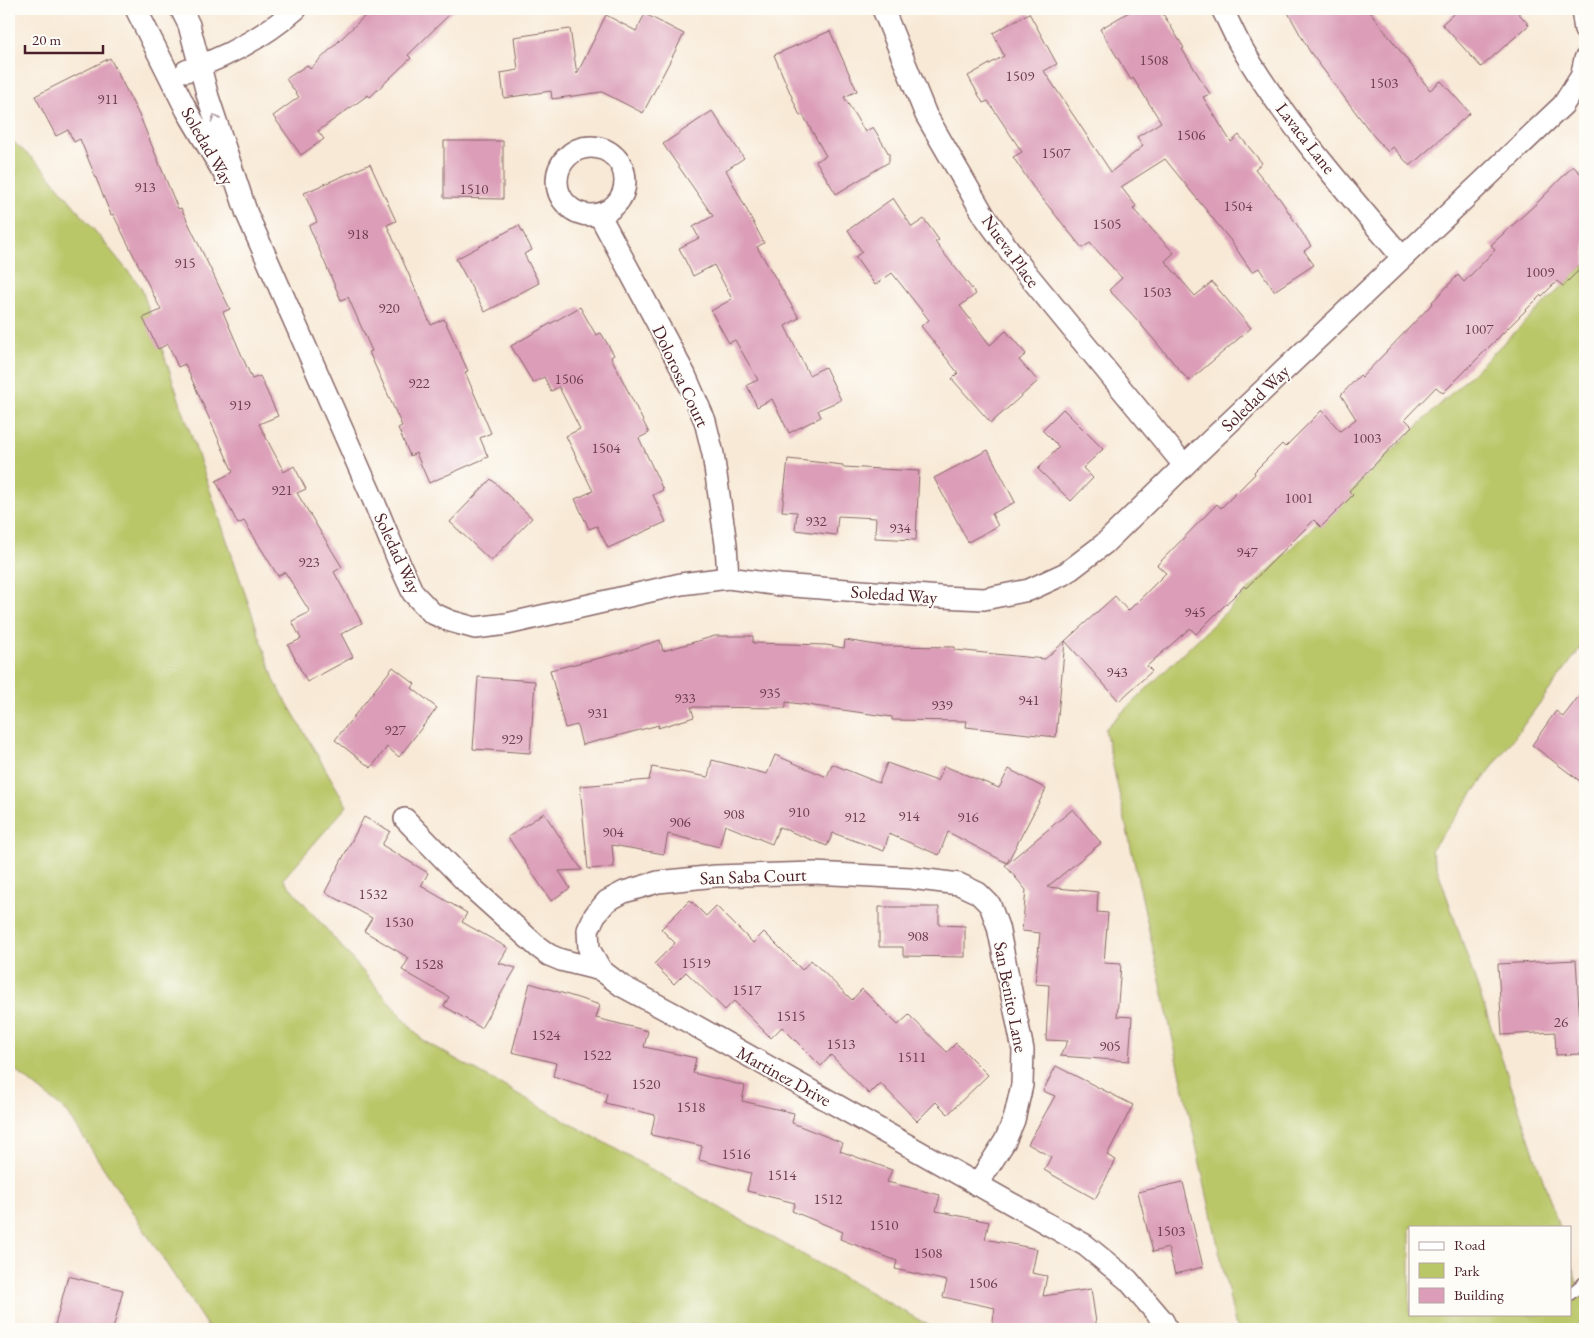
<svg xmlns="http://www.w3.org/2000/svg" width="1594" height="1338" font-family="'EB Garamond',serif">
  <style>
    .green { fill: #bac769; stroke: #82734a }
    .building { fill: #db9db7 }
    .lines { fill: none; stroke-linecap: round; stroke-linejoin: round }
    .service-casing { stroke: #876667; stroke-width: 14 }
    .minor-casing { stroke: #876667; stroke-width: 24 }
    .service { stroke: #fff; stroke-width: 11 }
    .minor { stroke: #fff; stroke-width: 21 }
    .oneway { stroke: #ae9aa0 }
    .labels { text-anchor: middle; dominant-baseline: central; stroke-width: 4; stroke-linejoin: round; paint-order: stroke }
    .number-label { font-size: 15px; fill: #6e3e4e }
    .street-label { font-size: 18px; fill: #4a1f2b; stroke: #fdfcf7 }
  </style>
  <rect width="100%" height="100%" fill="#fdfcf7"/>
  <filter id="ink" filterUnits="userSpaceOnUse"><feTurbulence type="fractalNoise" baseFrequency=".02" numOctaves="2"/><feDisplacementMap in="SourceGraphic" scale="10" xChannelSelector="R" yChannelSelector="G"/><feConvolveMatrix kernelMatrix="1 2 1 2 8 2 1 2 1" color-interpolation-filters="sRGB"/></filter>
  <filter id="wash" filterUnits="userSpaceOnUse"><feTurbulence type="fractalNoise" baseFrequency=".0096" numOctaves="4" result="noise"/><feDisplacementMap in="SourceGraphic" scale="20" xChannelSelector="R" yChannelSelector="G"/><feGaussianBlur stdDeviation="1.12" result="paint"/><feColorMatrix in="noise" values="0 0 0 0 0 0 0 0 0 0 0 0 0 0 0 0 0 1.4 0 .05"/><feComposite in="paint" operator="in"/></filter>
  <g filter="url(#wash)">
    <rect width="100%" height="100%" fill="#f8e9d6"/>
    <g class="green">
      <path d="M9 138 43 168 141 287 275 682 347 806 283 879 422 1040 935 1329H209L67 1112 9 1065Z"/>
      <path d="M1585 264V642L1431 850 1559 1227H1410V1314H1570V1261L1585 1306V1329H1238L1235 1323 1105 729Z"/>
    </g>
    <g id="blocks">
      <g class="building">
        <path d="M372 9H455L408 55 411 58 370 97 368 95 318 131 324 139 301 155 273 116 299 97 286 79 307 65 310 69Z"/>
        <path d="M1134 9H1160L1184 48 1182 49 1210 94 1203 97 1231 142 1239 135 1262 163 1255 169 1280 199 1311 246 1304 251 1314 265 1274 291 1259 268 1252 272 1231 241 1165 159 1121 187 1136 206 1133 209 1174 253 1165 261 1195 296 1212 282 1251 328 1189 381 1132 314 1109 290 1122 278 1090 243 1082 248 1033 187 1013 157 1022 152 988 101 983 103 968 76 1004 56 993 33 1029 13 1057 64 1044 71 1111 172 1143 146 1137 137 1161 122 1133 78 1131 80 1100 29Z"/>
        <path d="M1286 9H1368L1430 90 1441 81 1470 113 1410 166 1393 147 1388 152 1372 134 1310 52Z"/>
        <path d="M1459 9H1515L1529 25 1481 67 1442 24Z"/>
        <path d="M645 14 684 34 643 113 602 92 552 99 551 91 504 98 501 73 518 70 514 37 570 29 577 74 606 15 636 31Z"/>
        <path d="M830 31 857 91 844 97 865 132 873 127 889 154V162L836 194 816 161 826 156 803 115 800 116 774 55Z"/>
        <path d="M110 58 141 119 178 209 181 208 230 309 223 312 252 379 260 376 278 416 259 424 284 472 294 466 306 489 297 493 342 567 334 572 362 623 341 634 353 657 307 682 288 645 301 639 292 621 310 612 285 572 278 576 244 521 238 524 216 481 233 472 185 364 178 367 168 344 158 349 143 318 161 310 113 214 111 215 80 139 74 142 68 130 56 136 35 96Z"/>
        <path d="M712 111 744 158 726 170 764 243 757 247 799 318 785 326 809 375 825 367 841 400 818 410 821 417 789 433 772 399 757 407 747 385 758 380 735 340 729 343 711 311 732 299 714 265 693 276 679 248 699 238 693 227 713 216 663 144Z"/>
        <path d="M444 141H503V199L444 198Z"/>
        <path d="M370 164 396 221 387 225 431 325 444 319 468 371 465 372 491 433 480 438 488 457 429 483 416 453 410 456 398 428 402 426 369 352 372 351 348 297 341 300 309 226 317 222 304 193Z"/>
        <path d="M1573 166 1585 178V264L1563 286 1557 281 1542 296 1541 295 1443 393 1436 387 1405 419 1412 426 1349 491 1353 495 1321 527 1314 520 1246 588 1244 586 1196 634 1190 628 1147 666 1152 671 1119 701 1065 641 1115 596 1128 611 1166 573 1157 565 1217 504 1221 508 1255 474 1254 472 1282 444 1285 447 1322 410 1340 431 1356 419 1341 395 1360 375 1362 377 1433 303 1432 302 1458 275 1464 282 1495 250 1491 245 1538 202Z"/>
        <path d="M893 198 912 227 924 219 939 240 935 242 976 294 960 306 990 345 1006 331 1026 354 1019 360 1038 381 991 423 952 379 958 373 921 326 929 320 892 273 875 285 855 257 862 252 848 230Z"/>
        <path d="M519 225 532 250 524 254 539 283 485 312 456 259Z"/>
        <path d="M580 307 596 335 601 333 614 355 611 357 649 433 639 438 663 490 653 495 666 522 608 548 597 526 589 529 575 499 593 491 566 436 580 429 559 387 551 391 544 377 533 383 511 346Z"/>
        <path d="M1063 409 1103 449 1083 468 1093 478 1071 501 1038 469 1059 447 1042 430Z"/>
        <path d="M988 450 1015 502 992 514 998 526 968 542 934 478Z"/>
        <path d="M788 459 843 465V467L919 471 916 540 875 538 876 518 838 516 836 535 795 530 797 512 782 511Z"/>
        <path d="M491 479 532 518 491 561 450 522Z"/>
        <path d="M715 636H753V643L826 645 844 648 845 640 883 646 955 647V650L1045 659 1065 641 1056 737 966 727 967 721 892 720V717L786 702V708L691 707 694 717 658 728 659 725 582 745 577 725 565 728 550 670 620 653 660 640 663 651Z"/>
        <path d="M393 667 415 684 412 688 437 708 399 757 387 747 371 768 335 740Z"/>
        <path d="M478 677 535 681 530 753 473 749Z"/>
        <path d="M1585 688V785L1532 745 1556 711 1563 717Z"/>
        <path d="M775 755 827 777 832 764 879 783 887 763 937 781 944 766 999 788 1009 769 1046 789 1007 863 948 832 939 855 889 834 884 851 833 833 827 846 779 827 772 844 725 825 719 847 668 834 664 854 612 845 614 867 588 869 580 786 649 780 652 767 708 777 712 760 767 774Z"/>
        <path d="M1073 809 1101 843 1047 887 1098 892 1097 912 1108 913 1104 963 1121 964 1117 1016 1132 1017 1129 1061 1060 1056 1068 1041 1046 1040 1049 985 1035 984 1040 933 1022 931 1026 890 1005 865Z"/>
        <path d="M544 813 582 870 559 871 570 888 551 901 508 837Z"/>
        <path d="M364 817 390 831 382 845 428 873 421 886 467 913 462 922 508 948 499 963 516 968 481 1028 444 1006 449 997 402 970 409 958 364 931 372 918 325 892Z"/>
        <path d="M690 900 706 916 716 906 753 943 764 932 802 970 811 960 852 1000 862 989 898 1025 909 1015 947 1052 956 1043 988 1075 948 1114 936 1102 917 1121 880 1083 869 1094 831 1055 821 1066 782 1027 771 1038 734 1001 725 1010 686 972 674 984 654 964 675 943 661 929Z"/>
        <path d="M879 907H939V925L965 926V957L903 956V947H879Z"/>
        <path d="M1576 960 1582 1054 1556 1055 1555 1032 1502 1035 1498 964Z"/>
        <path d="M530 983 600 1005 596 1018 648 1031 644 1047 696 1058 693 1073 745 1086 742 1101 794 1113 792 1123 843 1143 840 1151 892 1170 887 1182 940 1195 936 1211 989 1222 985 1239 1037 1249 1032 1273 1047 1276 1043 1296 1091 1289 1097 1329H1009L992 1326 995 1308 943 1297 947 1281 895 1269 897 1261 840 1239 843 1232 792 1211 795 1203 747 1191 751 1173 699 1160 702 1146 651 1135 655 1115 605 1103 607 1093 553 1076 556 1063 512 1052Z"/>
        <path d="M1056 1066 1133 1105 1107 1155 1116 1160 1095 1199 1044 1170 1051 1157 1028 1144 1055 1096 1043 1091Z"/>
        <path d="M1183 1182 1203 1267 1175 1274 1168 1248 1153 1252 1138 1192Z"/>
        <path d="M68 1276 123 1290 113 1329H54Z"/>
      </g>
    </g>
  </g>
  <g filter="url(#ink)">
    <use href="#blocks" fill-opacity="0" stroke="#876667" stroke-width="1"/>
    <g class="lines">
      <defs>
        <path id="service" d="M1570 1294 1585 1282"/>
        <g id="minor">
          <path d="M136 9 187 111 225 175"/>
          <path d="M181 9 189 25 208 97 247 214 373 499 401 567 413 593 432 613 450 621 475 628 507 624 681 584 728 578 780 585 941 597 984 599 1029 590 1066 573 1104 544 1191 459 1563 105 1581 77 1585 59"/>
          <path d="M883 9 926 115 985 217 1023 269 1184 465"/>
          <path d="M1222 9C1228 20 1233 32 1239 43 1283 120 1345 190 1402 257"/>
          <path d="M1582 9 1585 30"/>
          <path d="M186 71C226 57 264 37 296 9"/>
          <circle cx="591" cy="181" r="34"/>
          <path d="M599 214 685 375 705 421 713 454 726 544 728 578"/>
          <path d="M405 819 470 886 538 947 549 955 561 960 601 970 622 986 678 1016 1085 1245 1128 1280 1163 1321 1167 1329"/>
          <path d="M601 970 589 949 588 930 595 915 607 901 624 892 658 882 716 876 814 873 911 878 959 884 978 893 990 905 998 927 1023 1050 1022 1085 1014 1120 1005 1141 977 1185"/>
        </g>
      </defs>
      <use href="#service" class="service-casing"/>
      <use href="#minor" class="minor-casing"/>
      <use href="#service" class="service"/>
      <use href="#minor" class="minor"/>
    </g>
    <defs><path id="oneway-chevron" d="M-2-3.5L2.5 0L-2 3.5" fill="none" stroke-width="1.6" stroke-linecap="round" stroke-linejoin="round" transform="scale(1.25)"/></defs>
    <use class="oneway" href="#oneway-chevron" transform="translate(215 118) rotate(-108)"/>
  </g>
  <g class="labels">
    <g class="number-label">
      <text x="1154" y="59">1508</text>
      <text x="1020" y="75">1509</text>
      <text x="1384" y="82">1503</text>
      <text x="108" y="98">911</text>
      <text x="1191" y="134">1506</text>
      <text x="1056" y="152">1507</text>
      <text x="145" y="186">913</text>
      <text x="474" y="188">1510</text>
      <text x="1238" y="205">1504</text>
      <text x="1107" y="223">1505</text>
      <text x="358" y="233">918</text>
      <text x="185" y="262">915</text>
      <text x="1540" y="271">1009</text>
      <text x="1157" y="291">1503</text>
      <text x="389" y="307">920</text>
      <text x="1479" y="328">1007</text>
      <text x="569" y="378">1506</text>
      <text x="419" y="382">922</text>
      <text x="240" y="404">919</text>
      <text x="1367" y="437">1003</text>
      <text x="606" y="447">1504</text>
      <text x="282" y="489">921</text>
      <text x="1299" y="497">1001</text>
      <text x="816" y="520">932</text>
      <text x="900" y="527">934</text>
      <text x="1247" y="551">947</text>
      <text x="309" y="561">923</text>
      <text x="1195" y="611">945</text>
      <text x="1117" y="671">943</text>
      <text x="770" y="692">935</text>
      <text x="685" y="697">933</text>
      <text x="1029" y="699">941</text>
      <text x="942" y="704">939</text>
      <text x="598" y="712">931</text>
      <text x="395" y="729">927</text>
      <text x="512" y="738">929</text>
      <text x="799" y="811">910</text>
      <text x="734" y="813">908</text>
      <text x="909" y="815">914</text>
      <text x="855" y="816">912</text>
      <text x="968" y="816">916</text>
      <text x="680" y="821">906</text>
      <text x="613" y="831">904</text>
      <text x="373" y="893">1532</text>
      <text x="399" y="921">1530</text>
      <text x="918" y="935">908</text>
      <text x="696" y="962">1519</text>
      <text x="429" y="963">1528</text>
      <text x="747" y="989">1517</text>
      <text x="791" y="1015">1515</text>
      <text x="1561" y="1021">26</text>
      <text x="546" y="1034">1524</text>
      <text x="841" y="1043">1513</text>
      <text x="1110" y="1045">905</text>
      <text x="597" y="1054">1522</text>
      <text x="912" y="1056">1511</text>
      <text x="646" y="1083">1520</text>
      <text x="691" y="1106">1518</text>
      <text x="736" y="1153">1516</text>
      <text x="782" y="1174">1514</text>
      <text x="828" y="1198">1512</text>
      <text x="884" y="1224">1510</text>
      <text x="1171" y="1230">1503</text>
      <text x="928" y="1252">1508</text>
      <text x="983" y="1282">1506</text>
    </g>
    <g class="street-label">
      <text transform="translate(1306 138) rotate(52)">Lavaca Lane</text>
      <text transform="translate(208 146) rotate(60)">Soledad Way</text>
      <text transform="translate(1011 251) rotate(54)">Nueva Place</text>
      <text transform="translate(681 376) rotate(65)">Dolorosa Court</text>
      <text transform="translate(1255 398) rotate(-44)">Soledad Way</text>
      <text transform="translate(398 553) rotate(65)">Soledad Way</text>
      <text transform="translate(894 594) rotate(4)">Soledad Way</text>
      <text transform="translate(753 876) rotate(-2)">San Saba Court</text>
      <text transform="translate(1011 997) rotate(79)">San Benito Lane</text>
      <text transform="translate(784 1076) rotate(29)">Martinez Drive</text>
    </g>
  </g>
  <rect width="1594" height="1338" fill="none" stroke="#fdfcf7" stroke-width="30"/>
  <rect x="1409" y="1226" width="162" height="90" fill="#fdfcf7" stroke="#b5a4a5"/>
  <rect x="1419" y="1242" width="25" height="8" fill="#ffffff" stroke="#b5a4a5"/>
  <text x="1454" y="1250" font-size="15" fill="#4a1f2b">Road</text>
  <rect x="1419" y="1263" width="25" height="15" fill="#bac769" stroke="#b5a4a5"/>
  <text x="1454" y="1276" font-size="15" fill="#4a1f2b">Park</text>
  <rect x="1419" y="1288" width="25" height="15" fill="#db9db7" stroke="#b5a4a5"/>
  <text x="1454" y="1300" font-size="15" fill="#4a1f2b">Building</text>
  <path d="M25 45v8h78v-8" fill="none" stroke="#4a1f2b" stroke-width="2.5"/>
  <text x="32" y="45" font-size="15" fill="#4a1f2b" stroke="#fdfcf7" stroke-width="4" paint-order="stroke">20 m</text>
</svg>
